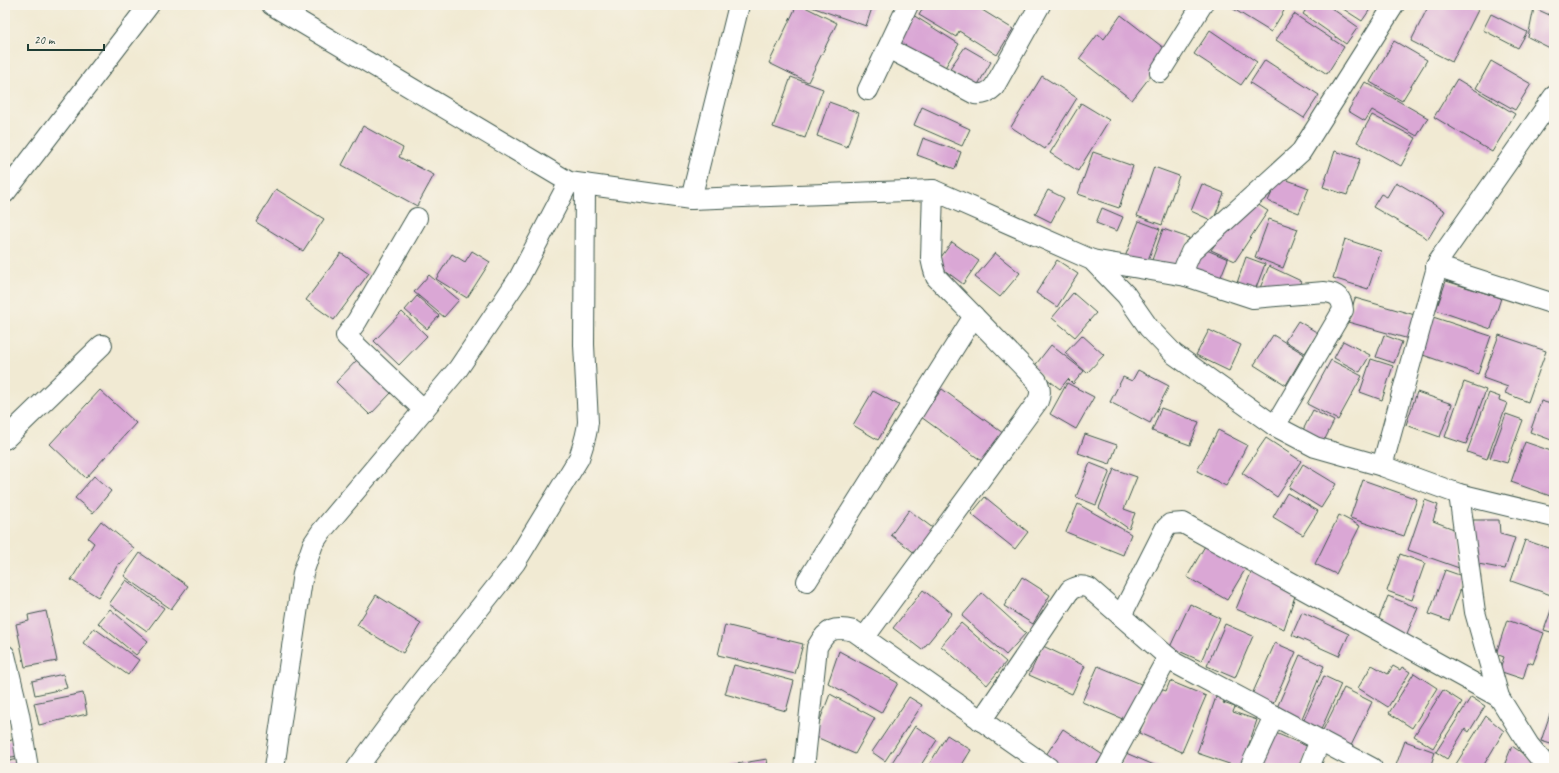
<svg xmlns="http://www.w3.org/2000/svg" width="1559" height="773" font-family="Caveat,sans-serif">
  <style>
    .building { fill: #daa7d5 }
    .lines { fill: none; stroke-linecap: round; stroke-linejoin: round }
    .minor-casing { stroke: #3e574c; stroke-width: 22 }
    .minor { stroke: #fff; stroke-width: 20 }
  </style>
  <rect width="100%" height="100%" fill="#f7f3e8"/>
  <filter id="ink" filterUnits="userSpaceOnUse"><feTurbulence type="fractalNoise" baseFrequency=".025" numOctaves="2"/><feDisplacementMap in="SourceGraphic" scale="8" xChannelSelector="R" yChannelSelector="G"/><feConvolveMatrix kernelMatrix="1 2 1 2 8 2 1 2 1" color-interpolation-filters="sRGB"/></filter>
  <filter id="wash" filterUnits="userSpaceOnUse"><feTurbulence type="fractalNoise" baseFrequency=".012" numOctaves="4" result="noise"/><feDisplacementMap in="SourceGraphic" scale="16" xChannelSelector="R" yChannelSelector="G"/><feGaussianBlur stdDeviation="0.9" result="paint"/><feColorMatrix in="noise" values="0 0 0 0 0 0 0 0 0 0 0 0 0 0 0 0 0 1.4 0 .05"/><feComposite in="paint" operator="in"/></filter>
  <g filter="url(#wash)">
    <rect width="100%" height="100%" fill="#f1ead3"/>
    <g id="blocks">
      <g class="building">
        <path d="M797 5H801L837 23 808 82 769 63Z"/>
        <path d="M806 5H873L866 26Z"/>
        <path d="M925 5H974L1013 29 997 55 959 31 956 37 919 15Z"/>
        <path d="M1227 5H1278L1285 9 1271 32Z"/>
        <path d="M1309 5H1327L1358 27 1346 44 1303 14Z"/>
        <path d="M1337 5H1373L1362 21Z"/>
        <path d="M1429 5H1468L1478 10 1452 62 1411 41Z"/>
        <path d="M1534 8 1554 17V50L1528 37Z"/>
        <path d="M1294 14 1344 47 1327 74 1276 40Z"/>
        <path d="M1491 14 1527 32 1518 48 1483 30Z"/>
        <path d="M913 15 959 44 943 71 896 43Z"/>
        <path d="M1121 15 1169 52 1132 100 1079 59 1098 34 1104 39Z"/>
        <path d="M1210 30 1257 62 1241 85 1194 54Z"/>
        <path d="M1394 41 1427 60 1402 101 1370 82Z"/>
        <path d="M965 47 991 62 976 88 948 71Z"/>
        <path d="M1265 60 1319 95 1304 118 1250 83Z"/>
        <path d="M1491 61 1531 84 1515 110 1476 88Z"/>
        <path d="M1042 76 1077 98 1045 149 1011 127Z"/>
        <path d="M791 77 823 89 805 138 773 127Z"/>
        <path d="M1457 79 1515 114 1492 152 1434 117Z"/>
        <path d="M1365 82 1428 118 1417 136 1372 110 1365 121 1348 111Z"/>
        <path d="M829 102 859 113 847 147 817 136Z"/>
        <path d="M1081 103 1109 120 1078 171 1050 153Z"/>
        <path d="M922 107 970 129 962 146 914 125Z"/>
        <path d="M1372 115 1416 138 1401 166 1357 142Z"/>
        <path d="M363 126 403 148 399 157 434 175 417 206 342 165Z"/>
        <path d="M923 138 961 152 955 169 917 155Z"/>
        <path d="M1335 151 1360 159 1347 195 1323 187Z"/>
        <path d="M1093 152 1133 166 1119 208 1078 194Z"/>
        <path d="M1154 167 1179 176 1162 225 1137 216Z"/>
        <path d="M1279 177 1309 188 1299 213 1268 201Z"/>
        <path d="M1396 182 1445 211 1428 239 1373 207 1381 194 1387 197Z"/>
        <path d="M1202 184 1224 193 1213 221 1191 211Z"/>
        <path d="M276 189 324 219 303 251 256 222Z"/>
        <path d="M1048 190 1064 198 1051 222 1035 214Z"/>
        <path d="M1254 202 1268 211 1235 261 1211 250 1231 222Z"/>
        <path d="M1102 208 1123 217 1117 231 1096 223Z"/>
        <path d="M1269 219 1298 229 1283 268 1255 257Z"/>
        <path d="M1139 221 1160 229 1146 265 1125 257Z"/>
        <path d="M1163 229 1189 238 1177 269 1152 260Z"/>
        <path d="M1345 239 1381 251 1368 289 1333 278Z"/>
        <path d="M952 242 979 261 963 284 936 264Z"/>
        <path d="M1202 248 1228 259 1218 284 1191 274Z"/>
        <path d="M472 251 490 262 467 298 436 279 452 254 465 262Z"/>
        <path d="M341 253 369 273 334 320 306 300Z"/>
        <path d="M995 253 1020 273 1000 297 975 277Z"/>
        <path d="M1246 257 1265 264 1254 293 1236 286Z"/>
        <path d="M1057 260 1078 274 1057 307 1036 293Z"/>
        <path d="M1269 266 1301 281 1296 293 1260 288Z"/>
        <path d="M429 275 459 300 444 317 414 292Z"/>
        <path d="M1446 281 1501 298 1491 329 1436 310Z"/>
        <path d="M1073 293 1096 313 1075 337 1052 318Z"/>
        <path d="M417 296 439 316 427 329 405 310Z"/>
        <path d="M1355 298 1415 315 1409 339 1348 322Z"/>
        <path d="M402 312 427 336 399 365 374 341Z"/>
        <path d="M1433 317 1491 336 1478 374 1420 354Z"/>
        <path d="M1298 321 1318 333 1305 353 1285 341Z"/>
        <path d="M1209 330 1241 345 1229 371 1196 355Z"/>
        <path d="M1082 335 1104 355 1087 373 1065 353Z"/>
        <path d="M1273 335 1304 354 1286 385 1254 365Z"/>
        <path d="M1384 335 1402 342 1394 363 1376 357Z"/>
        <path d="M1499 335 1546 351 1528 402 1505 393 1508 387 1483 378Z"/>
        <path d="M1343 341 1370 355 1360 372 1334 358Z"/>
        <path d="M1051 345 1084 371 1073 384 1068 379 1060 389 1033 368Z"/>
        <path d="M358 359 392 392 370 415 336 382Z"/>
        <path d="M1371 359 1393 366 1382 400 1360 392Z"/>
        <path d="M1331 360 1362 376 1338 420 1307 404Z"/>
        <path d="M1138 370 1169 386 1150 423 1110 402 1123 377 1132 381Z"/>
        <path d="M1464 382 1486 390 1466 444 1445 437Z"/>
        <path d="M1067 383 1094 397 1076 429 1050 414Z"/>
        <path d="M942 389 1007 436 986 464 921 417Z"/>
        <path d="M100 390 136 423 86 478 50 444Z"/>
        <path d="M873 391 899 405 878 440 853 425Z"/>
        <path d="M1417 392 1452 404 1440 437 1406 425Z"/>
        <path d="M1489 393 1500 397 1499 400 1507 403 1487 459 1467 452Z"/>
        <path d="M1541 401 1554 405V441L1530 432Z"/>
        <path d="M1161 408 1199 422 1190 445 1152 431Z"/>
        <path d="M1313 410 1334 421 1323 443 1302 432Z"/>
        <path d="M1506 414 1523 420 1507 463 1490 458Z"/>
        <path d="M1218 430 1247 445 1226 486 1197 471Z"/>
        <path d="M1085 434 1117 445 1110 464 1078 453Z"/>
        <path d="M1266 438 1301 461 1277 497 1242 473Z"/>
        <path d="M1525 442 1554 452V493L1553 497 1511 482Z"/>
        <path d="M1090 463 1110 471 1096 505 1076 497Z"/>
        <path d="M1303 464 1336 484 1321 508 1289 488Z"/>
        <path d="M1114 469 1137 477 1124 509 1135 513 1129 529 1099 508Z"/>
        <path d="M94 476 111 491 93 513 75 498Z"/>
        <path d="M1363 480 1417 499 1404 536 1350 518Z"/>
        <path d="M1287 493 1318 511 1303 535 1273 517Z"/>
        <path d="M985 497 1028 532 1015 549 971 514Z"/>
        <path d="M1425 500 1438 505 1433 521 1459 531 1462 569 1408 550Z"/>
        <path d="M1078 504 1131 534 1123 555 1066 532Z"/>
        <path d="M909 510 938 532 920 557 891 535Z"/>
        <path d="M1339 515 1360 526 1336 574 1315 564Z"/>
        <path d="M1473 520H1499L1500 534 1515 538 1505 569 1473 563Z"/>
        <path d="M101 521 134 548 120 564 119 563 98 597 71 580 94 543 88 538Z"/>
        <path d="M1209 539 1249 563 1227 600 1187 577Z"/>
        <path d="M1525 540 1554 550V585L1551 595 1511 581Z"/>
        <path d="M140 553 188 586 171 609 124 576Z"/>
        <path d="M1400 554 1425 563 1412 600 1387 591Z"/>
        <path d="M1253 568 1297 590 1284 629 1236 609Z"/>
        <path d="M1445 570 1465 577 1449 621 1429 614Z"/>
        <path d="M1022 577 1050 595 1033 624 1004 606Z"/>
        <path d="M126 580 164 608 147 631 109 604Z"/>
        <path d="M923 590 952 613 922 650 893 628Z"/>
        <path d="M982 593 1026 633 1006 655 962 616Z"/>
        <path d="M376 595 421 623 403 653 357 625Z"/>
        <path d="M1388 596 1418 608 1405 638 1376 626Z"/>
        <path d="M1554 602V633L1544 630Z"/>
        <path d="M1190 604 1220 618 1201 661 1170 647Z"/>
        <path d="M110 609 148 641 136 655 98 623Z"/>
        <path d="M46 611 57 661 25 667 16 624 29 621 28 615Z"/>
        <path d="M1302 612 1349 634 1339 656 1292 635Z"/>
        <path d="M1507 620 1544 633 1533 664 1528 662 1523 679 1499 671 1504 657 1496 654Z"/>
        <path d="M961 623 1006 662 987 685 941 646Z"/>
        <path d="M1225 624 1253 636 1235 678 1207 666Z"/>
        <path d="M725 625 803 644 795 674 718 655Z"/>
        <path d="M94 628 139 660 128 675 83 643Z"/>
        <path d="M1275 643 1296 652 1271 708 1250 699Z"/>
        <path d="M1043 646 1085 666 1072 694 1029 675Z"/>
        <path d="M839 651 898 683 881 713 828 683Z"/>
        <path d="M1300 655 1324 666 1300 723 1275 712Z"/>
        <path d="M734 665 794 681 786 711 725 694Z"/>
        <path d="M1372 665 1388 674 1393 666 1400 670 1402 667 1410 672 1388 707 1358 688Z"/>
        <path d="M1098 666 1141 684 1125 720 1082 702Z"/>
        <path d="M1414 673 1437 688 1412 728 1389 713Z"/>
        <path d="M63 674 67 688 35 695 32 681Z"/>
        <path d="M1324 676 1341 684 1320 732 1302 724Z"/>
        <path d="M1170 681 1206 696 1182 752 1139 733 1158 688 1166 691Z"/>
        <path d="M1344 688 1372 702 1349 750 1320 736Z"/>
        <path d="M1443 690 1462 702 1433 748 1414 736Z"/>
        <path d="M83 693 87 714 39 725 34 703Z"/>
        <path d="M830 694 875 718 855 754 814 736Z"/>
        <path d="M909 697 922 705 885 761 872 752Z"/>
        <path d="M1216 697 1225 699 1223 703 1235 707 1233 712 1257 720 1241 768 1197 753Z"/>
        <path d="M1471 697 1485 706 1469 732 1465 729 1447 759 1436 752Z"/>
        <path d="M1550 714 1554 715V745L1541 741Z"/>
        <path d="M1486 716 1504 731 1482 768H1462L1456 764Z"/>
        <path d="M915 726 937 740 919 768H898L891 764Z"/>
        <path d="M1063 729 1103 755 1094 768H1060L1044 758Z"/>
        <path d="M1273 732 1309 747 1300 768H1258Z"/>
        <path d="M947 735 971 750 960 768H927Z"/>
        <path d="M15 739 18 756 5 758V742Z"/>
        <path d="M1405 741 1435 752 1430 768H1395Z"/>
        <path d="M1512 746 1541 766V768H1503Z"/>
        <path d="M1126 753 1161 768H1120Z"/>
        <path d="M23 758 25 768H5V762Z"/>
        <path d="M767 759 768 768H718V767Z"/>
      </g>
    </g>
  </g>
  <g filter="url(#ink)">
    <use href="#blocks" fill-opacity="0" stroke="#3e574c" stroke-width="1"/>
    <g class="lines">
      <defs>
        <g id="minor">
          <path d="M272 5 569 182 691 199 933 190 1092 260 1126 295 1149 328 1174 354 1275 426 1315 447 1382 466 1459 494 1554 517"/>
          <path d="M888 48 975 94C983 95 988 93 994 87L1040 5"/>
          <path d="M1160 72 1202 5"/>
          <path d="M868 90 908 5"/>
          <path d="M5 193 149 5"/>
          <path d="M691 199 739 5"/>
          <path d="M417 218 357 321 346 336 424 410"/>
          <path d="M1092 260 1186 276 1185 266 1191 252 1301 152 1394 5"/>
          <path d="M1436 266 1554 304"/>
          <path d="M1186 276 1253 298 1324 292C1336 293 1342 297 1343 310L1275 426"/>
          <path d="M5 439 102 345"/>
          <path d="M1382 466 1439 260 1554 96"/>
          <path d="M1459 494 1475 612 1499 697 1529 745 1548 768"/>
          <path d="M807 581 974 316"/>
          <path d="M1121 616 1165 529 1170 524 1183 523 1499 697"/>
          <path d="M864 638 1038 401C1041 394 1041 389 1037 381L936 277 933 267 931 258 933 190"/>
          <path d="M5 655 19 714 28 768"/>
          <path d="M981 721 1070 590C1078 586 1081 585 1089 588L1175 663 1372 768"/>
          <path d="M274 768 303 573 313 544 321 532 458 369 519 278 569 182"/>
          <path d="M357 768 414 691 515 563 579 458C583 446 587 435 588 422L584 345 585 184"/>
          <path d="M804 768 817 647C827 629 834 626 854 631L1049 768"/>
          <path d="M1107 768 1168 657"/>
          <path d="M1250 768 1274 716"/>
          <path d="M1309 768 1320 740"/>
        </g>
      </defs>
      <use href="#minor" class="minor-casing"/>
      <use href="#minor" class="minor"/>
    </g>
  </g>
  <rect width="1559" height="773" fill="none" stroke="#f7f3e8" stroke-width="20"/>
  <path d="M28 44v6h76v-6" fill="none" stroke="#1f3d34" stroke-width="2"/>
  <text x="34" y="44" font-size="12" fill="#1f3d34" stroke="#f7f3e8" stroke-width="3" paint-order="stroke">20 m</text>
</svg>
